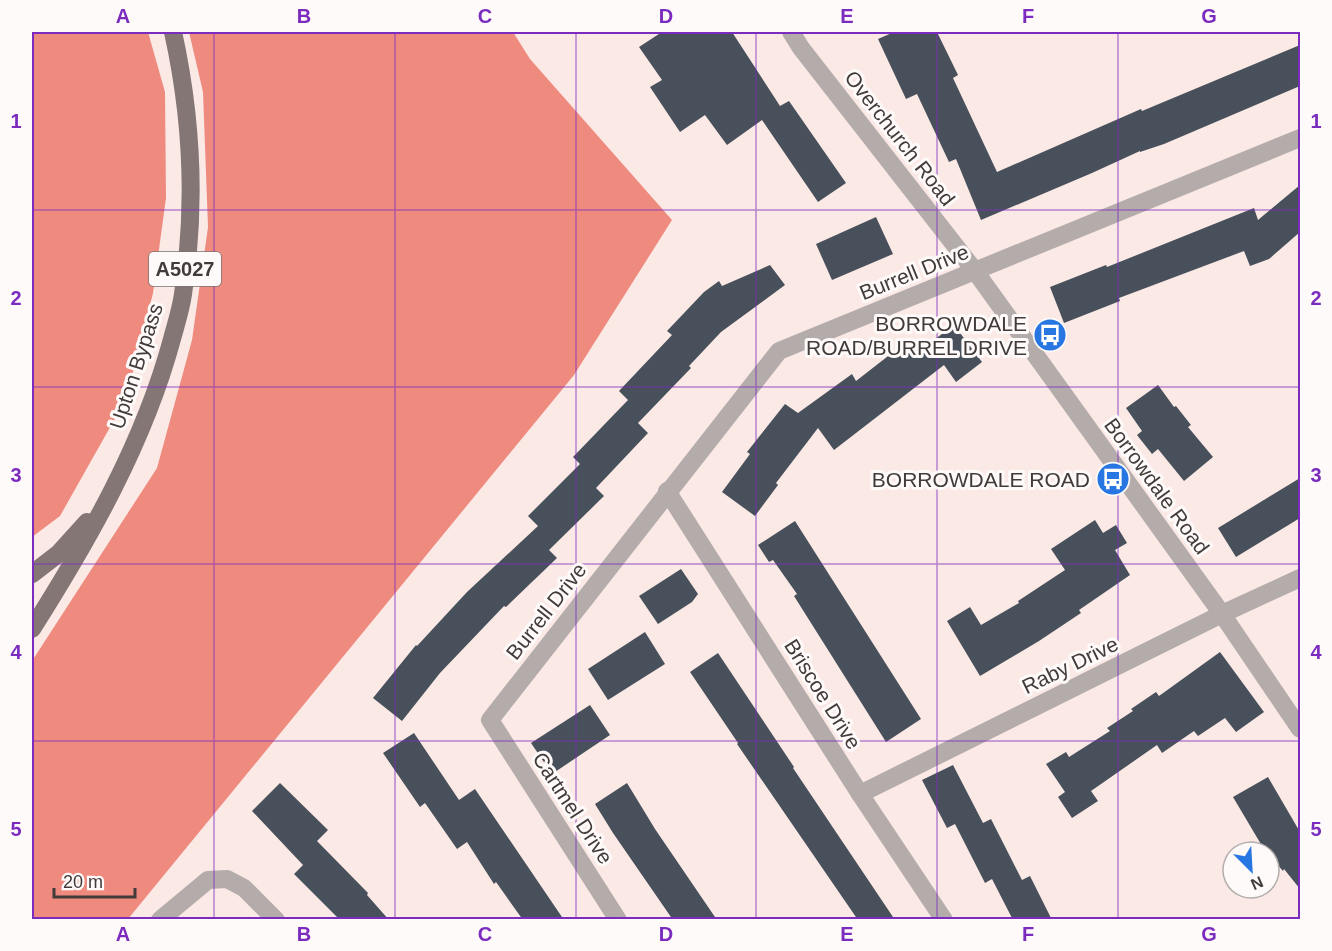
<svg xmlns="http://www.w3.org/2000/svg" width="1332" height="951" font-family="Arial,sans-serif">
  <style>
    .forest { fill: #ef8a7f }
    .building { fill: #48505b }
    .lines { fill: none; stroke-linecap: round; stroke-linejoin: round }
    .street { stroke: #b4acab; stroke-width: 18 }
    .primary { stroke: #847674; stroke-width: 18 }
    .grid { fill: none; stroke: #7b2cbf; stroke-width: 1.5; stroke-opacity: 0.55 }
    .labels { text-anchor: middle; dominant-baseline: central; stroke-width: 6; stroke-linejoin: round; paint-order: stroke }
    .shield { fill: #fefaf9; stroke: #7a7473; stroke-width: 1.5 }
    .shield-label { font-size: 20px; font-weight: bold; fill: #423b3a }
    .street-label { font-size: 21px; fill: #423b3a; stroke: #fefaf9 }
    .poi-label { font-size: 21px; fill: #423b3a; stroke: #fefaf9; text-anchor: end }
    .neatline { fill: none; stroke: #7b2cbf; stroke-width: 2 }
    .grid-label { font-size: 20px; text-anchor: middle; font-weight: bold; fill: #7b2cbf }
  </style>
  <rect width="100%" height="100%" fill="#fbe9e6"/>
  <g class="forest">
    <path d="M32 32H148L165 92 166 198 153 293 126 399 60 516 32 537Z"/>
    <path d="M189 32H513L530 59 672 220 574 375 128 919H32V661L157 468 192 340 208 227 203 92Z"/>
  </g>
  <g class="building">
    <path d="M662 32H732L780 106 789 101 846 183 818 202 762 120 727 145 705 115 680 132 650 87 662 80 639 47Z"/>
    <path d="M894 32H937L958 75 953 78 997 172 1141 109 1142 111 1300 45V86L1164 144 1140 152V151L1092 173 981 220 956 159 949 162 917 94 906 99 878 39Z"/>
    <path d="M1300 185V232L1269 259 1250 266 1244 251 1119 298 1120 301 1064 323 1050 287 1106 265 1107 267 1254 208 1258 220Z"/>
    <path d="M876 217 893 254 832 280 816 244Z"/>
    <path d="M770 265 785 285 721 332 689 366 691 368 638 423 648 433 596 488 604 496 549 550 557 558 506 607 504 606 440 673 402 721 373 698 416 645 417 646 467 592 538 526 528 516 580 464 573 457 628 400 619 391 672 335 667 331 704 292 719 281 722 286Z"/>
    <path d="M954 325 982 362 956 382 944 365 834 450 818 428 776 483 778 485 755 516 722 492 750 454 747 452 785 404 798 413 852 374 856 381 910 339 919 351Z"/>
    <path d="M1158 385 1174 407 1176 406 1191 425 1188 427 1213 457 1184 481 1158 449 1152 454 1137 435 1142 431 1126 408Z"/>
    <path d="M1300 478V518L1236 557 1218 528Z"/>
    <path d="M1095 520 1103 533 1116 525 1127 543 1115 550 1130 575 1079 610 1081 613 1039 641 980 676 947 621 970 607 981 625 1019 603 1018 601 1065 570 1051 549Z"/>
    <path d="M795 521 921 719 886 742 794 596 797 594 773 560 769 562 758 545Z"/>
    <path d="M681 569 698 594 692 602 658 624 639 596Z"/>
    <path d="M645 632 665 664 608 700 588 669Z"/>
    <path d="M1220 652 1264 712 1236 732 1225 718 1198 736 1194 731 1162 753 1157 745 1091 791 1098 801 1072 818 1058 797 1065 792 1046 764 1066 752 1069 757 1110 731 1107 728 1133 711 1131 709 1156 692 1159 696Z"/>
    <path d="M718 653 794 767 793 768 895 920H858L737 744 738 743 690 672Z"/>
    <path d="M590 705 610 735 552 774 531 743Z"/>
    <path d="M414 733 459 800 475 789 564 920H523L496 882 494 884 467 842 457 849 425 803 420 807 383 753Z"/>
    <path d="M953 765 983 823 991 819 1022 880 1030 876 1052 920H1013L992 879 985 883 955 824 947 828 922 780Z"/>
    <path d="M1268 777 1300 832V889L1284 869 1283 871 1269 855V852L1265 851 1233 797Z"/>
    <path d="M280 783 328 830 317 841 368 893 367 895 389 920 339 919 294 874 303 865 252 811Z"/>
    <path d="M627 783 655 829 717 920H673L613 833 595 804Z"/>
  </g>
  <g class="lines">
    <g class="street">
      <path d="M791 32 801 48 975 271 1222 614 1300 729"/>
      <path d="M667 491 860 794 944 920"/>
      <path d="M860 794 1222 614 1300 578"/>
      <path d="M160 920 208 880 227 879 244 888 276 920"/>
      <path d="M618 920 490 720 779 351 1300 138"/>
    </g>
    <g class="primary">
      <path d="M32 574 58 554 87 522"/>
      <path d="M32 629C89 539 144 443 172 339 176 324 181 309 183 294 196 207 192 118 173 32"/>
    </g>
  </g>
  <path class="grid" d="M214 32V920M395 32V920M576 32V920M756 32V920M937 32V920M1118 32V920M32 210H1300M32 387H1300M32 564H1300M32 741H1300"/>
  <defs>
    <symbol id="bus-disc" viewBox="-11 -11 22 22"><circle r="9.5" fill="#2876e1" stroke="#fefaf9"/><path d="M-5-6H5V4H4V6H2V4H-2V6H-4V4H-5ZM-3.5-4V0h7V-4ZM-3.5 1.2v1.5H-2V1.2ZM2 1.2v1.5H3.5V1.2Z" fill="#fff"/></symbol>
  </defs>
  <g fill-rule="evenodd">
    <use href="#bus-disc" x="1031" y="316" width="38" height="38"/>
    <use href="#bus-disc" x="1094" y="460" width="38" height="38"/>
  </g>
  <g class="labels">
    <rect class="shield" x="149" y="252" width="72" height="34" rx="4.5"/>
    <g class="shield-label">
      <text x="185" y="269">A5027</text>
    </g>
    <g class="street-label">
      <text transform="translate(900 138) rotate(52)">Overchurch Road</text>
      <text transform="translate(914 272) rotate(-22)">Burrell Drive</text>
      <text transform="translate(136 366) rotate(-72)">Upton Bypass</text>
      <text transform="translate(1157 486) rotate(54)">Borrowdale Road</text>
      <text transform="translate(546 611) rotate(-52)">Burrell Drive</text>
      <text transform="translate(1070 665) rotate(-26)">Raby Drive</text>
      <text transform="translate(823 694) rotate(58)">Briscoe Drive</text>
      <text transform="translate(573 808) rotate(57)">Cartmel Drive</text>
    </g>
    <g class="poi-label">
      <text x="1027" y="323">BORROWDALE<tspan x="1027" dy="24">ROAD/BURREL DRIVE</tspan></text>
      <text x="1090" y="479">BORROWDALE ROAD</text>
    </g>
  </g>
  <rect width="1332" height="951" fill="none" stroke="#fefaf9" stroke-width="66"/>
  <g transform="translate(1251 870) rotate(156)"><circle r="28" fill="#fefaf9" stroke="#b3aead" stroke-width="1.5"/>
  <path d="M0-4.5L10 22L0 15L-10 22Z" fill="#2876e1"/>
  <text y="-9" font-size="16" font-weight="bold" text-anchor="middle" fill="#423b3a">N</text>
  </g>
  <path d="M54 888v9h81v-9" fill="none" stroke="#423b3a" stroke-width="3"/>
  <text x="63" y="888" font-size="18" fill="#423b3a" stroke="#fefaf9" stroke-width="4.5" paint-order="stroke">20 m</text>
  <rect x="33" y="33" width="1266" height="885" class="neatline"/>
  <g class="grid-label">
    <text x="123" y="23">A</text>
    <text x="304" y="23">B</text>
    <text x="485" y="23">C</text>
    <text x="666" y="23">D</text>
    <text x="847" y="23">E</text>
    <text x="1028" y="23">F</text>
    <text x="1209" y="23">G</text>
    <text x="16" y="128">1</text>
    <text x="1316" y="128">1</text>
    <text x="16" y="305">2</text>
    <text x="1316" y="305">2</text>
    <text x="16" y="482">3</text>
    <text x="1316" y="482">3</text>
    <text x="16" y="659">4</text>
    <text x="1316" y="659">4</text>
    <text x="16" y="836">5</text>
    <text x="1316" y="836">5</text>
    <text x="123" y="941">A</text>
    <text x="304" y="941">B</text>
    <text x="485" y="941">C</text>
    <text x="666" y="941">D</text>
    <text x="847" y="941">E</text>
    <text x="1028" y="941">F</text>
    <text x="1209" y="941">G</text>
  </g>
</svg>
